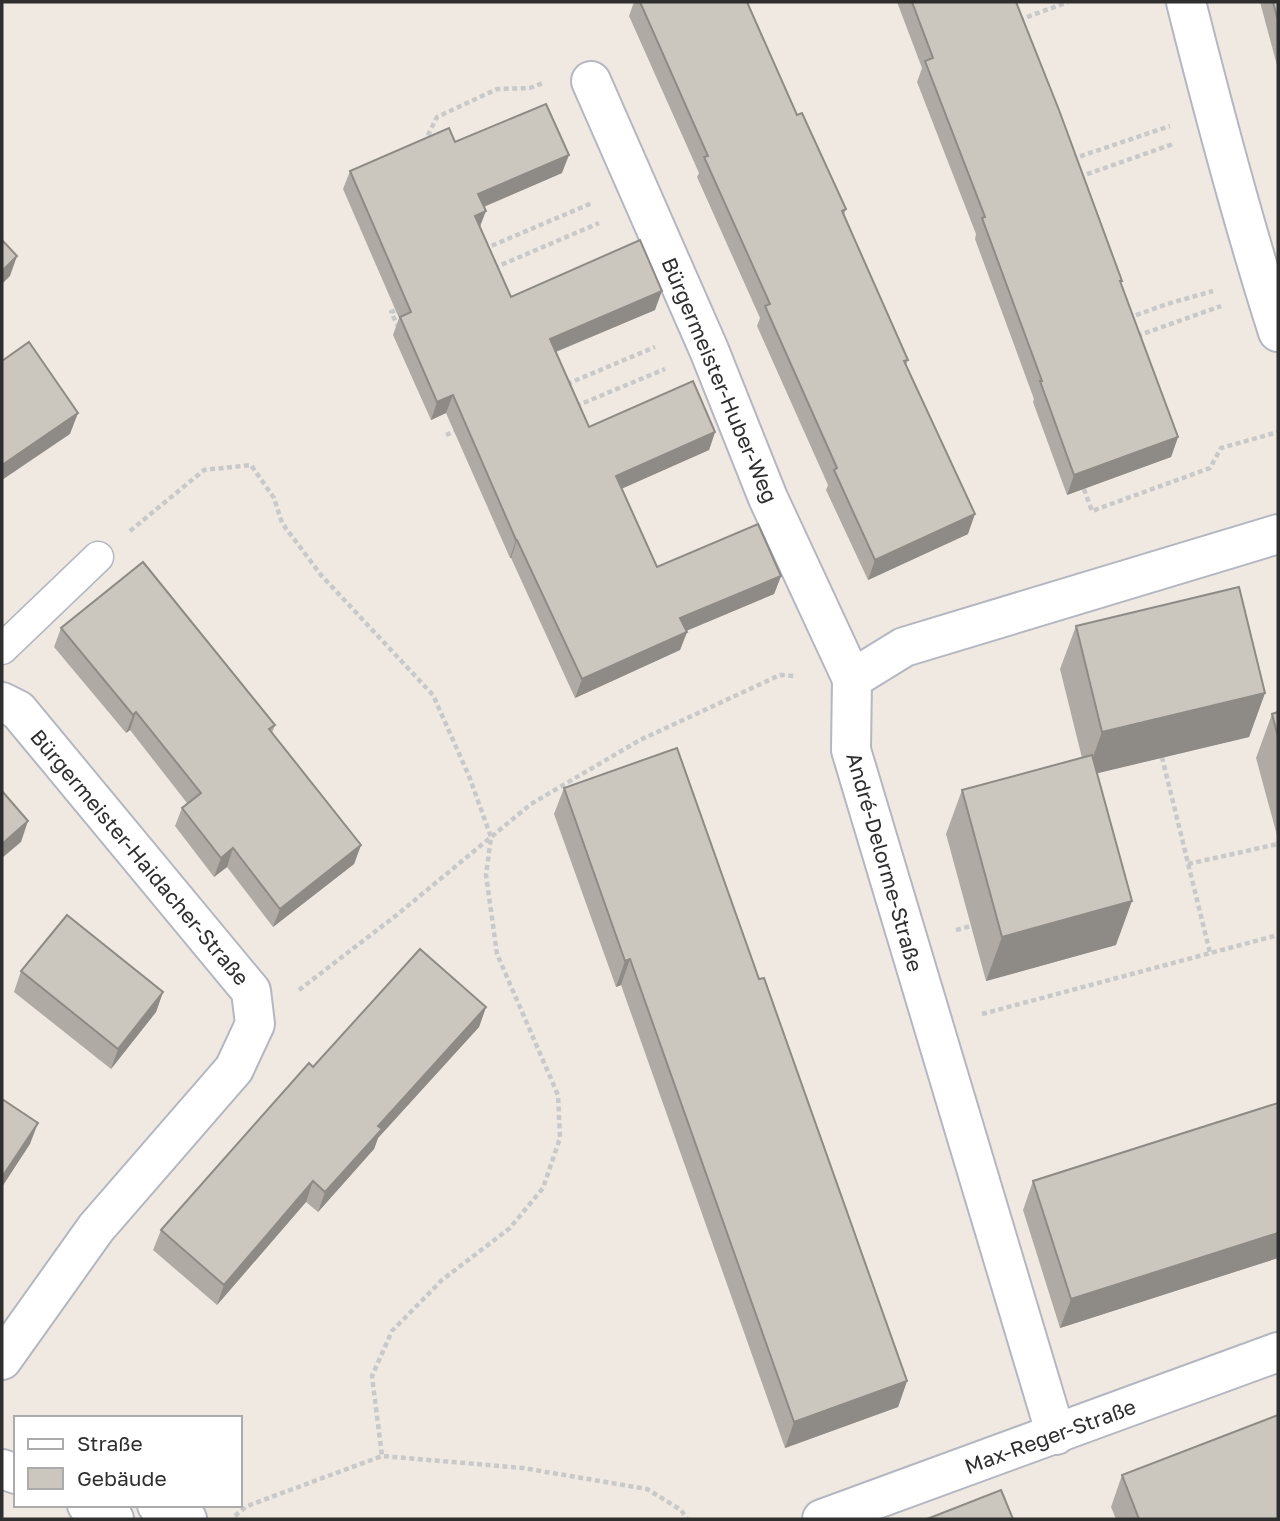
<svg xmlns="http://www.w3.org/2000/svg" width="1280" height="1521" font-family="'Golos Text',sans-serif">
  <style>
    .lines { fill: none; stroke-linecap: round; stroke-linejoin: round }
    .lane-casing { stroke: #b4b7c1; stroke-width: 33 }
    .street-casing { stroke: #b4b7c1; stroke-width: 42 }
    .path { stroke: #c9c9c9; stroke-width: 4.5; stroke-dasharray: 5 3.5; stroke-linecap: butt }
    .lane { stroke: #fff; stroke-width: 30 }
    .street { stroke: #fff; stroke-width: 38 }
    .wall { fill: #afaba4 }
    .shaded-wall { fill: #8e8b86 }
    .building { fill: #cbc7bf; stroke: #8e8b86; stroke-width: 2 }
    .labels { text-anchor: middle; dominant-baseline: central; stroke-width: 7; stroke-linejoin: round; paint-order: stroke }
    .street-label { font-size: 21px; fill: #2e2e2e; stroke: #fff }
  </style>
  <rect width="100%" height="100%" fill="#efe9e1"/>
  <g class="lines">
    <defs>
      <path id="lane" d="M2 649 98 557"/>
      <g id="street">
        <path d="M1186 2C1214 113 1243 223 1278 332"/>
        <path d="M591 81 709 350 768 498 852 679"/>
        <path d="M2 702 18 710 251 991 255 1024 234 1069 96 1228 2 1360"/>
        <path d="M1056 1435 851 750 852 679 904 647 1278 534"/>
        <path d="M2 1469 16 1474"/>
        <path d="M87 1505 114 1519"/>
        <path d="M157 1505 171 1510 187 1519"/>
        <path d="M822 1519 1278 1352"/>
      </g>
    </defs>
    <use href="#lane" class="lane-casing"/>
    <use href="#street" class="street-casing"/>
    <g class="path">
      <path d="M1019 20 1068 2"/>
      <path d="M424 143 437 117 497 89 530 88 543 83"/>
      <path d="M1072 159 1170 126"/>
      <path d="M1079 177 1173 144"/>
      <path d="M484 249 592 203"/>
      <path d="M494 268 599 223"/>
      <path d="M1128 318 1167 304 1213 291"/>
      <path d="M399 328 391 312 399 309"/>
      <path d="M1137 336 1221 306"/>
      <path d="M567 384 655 347"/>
      <path d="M576 406 665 369"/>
      <path d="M446 435 458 430"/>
      <path d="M1084 489 1092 511 1210 468 1221 448 1278 432"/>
      <path d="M130 531 204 470 251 465 274 498 282 523 321 575 433 695 469 776 491 837 486 875 497 954 558 1095 560 1138 543 1188 510 1228 442 1280 392 1331 372 1376 382 1456"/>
      <path d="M1162 757 1210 953"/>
      <path d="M1188 864 1278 844"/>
      <path d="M956 930 971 926"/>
      <path d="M299 990 398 914 531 804 640 740 780 675 795 676"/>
      <path d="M982 1014 1278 935"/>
      <path d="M235 1516 247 1506 382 1456 523 1468 647 1489 681 1510 687 1519"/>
    </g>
    <use href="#lane" class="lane"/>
    <use href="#street" class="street"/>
  </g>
  <g class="wall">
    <path d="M634 2H747L797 115 846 209 844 215 908 360 906 365 968 534 868 580 826 490 828 485 757 326 760 318 697 177 699 173 629 16Z"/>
    <path d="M897 2H1016L1122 281 1121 284 1178 437 1171 457 1067 495 1033 402 1034 399 975 239 976 234 917 82 922 68Z"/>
    <path d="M1260 2H1278V69Z"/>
    <path d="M350 171 562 173 484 207 480 228 511 297 655 310 556 352 589 427 715 432 709 450 622 488 657 567 781 576 774 594 686 631 687 632 680 650 575 698 511 558H510L446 413 431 420 393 335 399 318 343 189Z"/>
    <path d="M1076 626 1265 693 1249 737 1097 773 1116 945 986 981 946 834 962 790 1082 758 1060 669Z"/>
    <path d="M61 628 275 725 272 733 361 845 354 864 273 927 227 867 214 877 175 826 182 808 187 803 130 730 126 733 54 647Z"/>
    <path d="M1278 712V839L1256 758 1272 714Z"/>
    <path d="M564 788 759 979 907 1381 898 1407 785 1448 621 985 616 987 554 814Z"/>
    <path d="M21 971 163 992 156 1012 111 1069 14 992Z"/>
    <path d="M486 1007 479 1027 378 1138 374 1149 318 1212 306 1202 217 1305 153 1250 161 1230 313 1067Z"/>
    <path d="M1278 1103V1258L1060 1328 1023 1210 1033 1181Z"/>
    <path d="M1122 1475 1278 1519H1116L1111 1507Z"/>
  </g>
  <g class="shaded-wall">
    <path d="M569 155 562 173 471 212 478 194Z"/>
    <path d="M486 211 479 229 475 216Z"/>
    <path d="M17 256 10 276 2 284V271Z"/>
    <path d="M662 291 655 310 543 357 550 339Z"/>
    <path d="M453 395 446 413 431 420 437 402Z"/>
    <path d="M78 413 70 434 2 480V465Z"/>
    <path d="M715 432 709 450 610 494 616 476Z"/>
    <path d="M1178 437 1171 457 1067 495 1074 475Z"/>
    <path d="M975 514 968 534 868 580 875 560Z"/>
    <path d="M516 540H517L511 558H510Z"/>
    <path d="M781 576 774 594 674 636 680 618Z"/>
    <path d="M687 632 680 650 575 698 582 679Z"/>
    <path d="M1265 693 1249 737 1086 776 1102 732Z"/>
    <path d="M136 712 130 730 126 733 133 715Z"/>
    <path d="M28 821 21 842 2 858V844Z"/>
    <path d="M361 845 354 864 273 927 280 909Z"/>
    <path d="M233 848 227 867 214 877 221 858Z"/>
    <path d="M1132 901 1116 945 986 981 1002 937Z"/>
    <path d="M630 959 621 985 616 987 625 961Z"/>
    <path d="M163 992 156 1012 111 1069 118 1049Z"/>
    <path d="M486 1007 479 1027 378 1138 374 1149 318 1212 325 1192 378 1126Z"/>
    <path d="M38 1123 30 1144 2 1187V1177Z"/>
    <path d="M313 1181 306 1202 217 1305 224 1285Z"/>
    <path d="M1278 1233V1258L1060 1328 1071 1299Z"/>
    <path d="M907 1381 898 1407 785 1448 794 1422Z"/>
  </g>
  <g class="building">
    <path d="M640 2H747L797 115 802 113 846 209 842 211 908 360 904 361 975 514 875 560 834 470 837 468 765 306 770 304 704 157 708 156Z"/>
    <path d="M912 2H1016L1059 110 1122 281H1120L1178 437 1074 475 1040 381H1042L982 218 985 217 925 61 933 58Z"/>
    <path d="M1273 2H1278V21Z"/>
    <path d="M546 104 569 155 478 194 486 211 475 216 511 297 640 240 662 291 550 339 589 427 693 381 715 432 616 476 657 567 758 524 781 576 680 618 687 632 582 679 517 540H516L453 395 437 402 400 317 411 312 350 171 449 128 455 142Z"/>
    <path d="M2 240 17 256 2 271Z"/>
    <path d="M29 342 78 413 2 465V361Z"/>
    <path d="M143 562 275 725 269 729 361 845 280 909 233 848 221 858 182 808 201 793 136 712 133 715 61 628Z"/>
    <path d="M1239 587 1265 693 1102 732 1076 626Z"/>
    <path d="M1278 712V737L1272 714Z"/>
    <path d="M677 748 759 979 764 978 907 1381 794 1422 630 959 625 961 564 788Z"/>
    <path d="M1092 755 1132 901 1002 937 962 790Z"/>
    <path d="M2 791 28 821 2 844Z"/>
    <path d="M67 915 163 992 118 1049 21 971Z"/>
    <path d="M420 949 486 1007 378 1126 382 1129 325 1192 313 1181 224 1285 161 1230 309 1063 313 1067Z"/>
    <path d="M2 1099 38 1123 2 1177Z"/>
    <path d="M1278 1103V1233L1071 1299 1033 1181Z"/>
    <path d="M1278 1415V1519H1139L1122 1475Z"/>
    <path d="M1001 1490 1013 1519H927Z"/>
  </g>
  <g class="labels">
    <g class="street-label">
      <text transform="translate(720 380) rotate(67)">Bürgermeister-Huber-Weg</text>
      <text transform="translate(140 857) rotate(50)">Bürgermeister-Haidacher-Straße</text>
      <text transform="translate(885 862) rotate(74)">André-Delorme-Straße</text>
      <text transform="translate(1050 1436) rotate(-20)">Max-Reger-Straße</text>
    </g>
  </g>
  <rect width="1280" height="1521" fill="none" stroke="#2e2e2e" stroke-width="7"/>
  <rect x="14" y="1416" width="228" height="91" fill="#ffffff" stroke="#ababab" stroke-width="2"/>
  <rect x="28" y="1439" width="35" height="10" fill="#ffffff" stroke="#ababab" stroke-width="2"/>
  <text x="77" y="1451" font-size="21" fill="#2e2e2e">Straße</text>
  <rect x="28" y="1468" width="35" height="21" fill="#cbc7bf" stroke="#ababab" stroke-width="2"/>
  <text x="77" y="1486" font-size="21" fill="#2e2e2e">Gebäude</text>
</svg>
